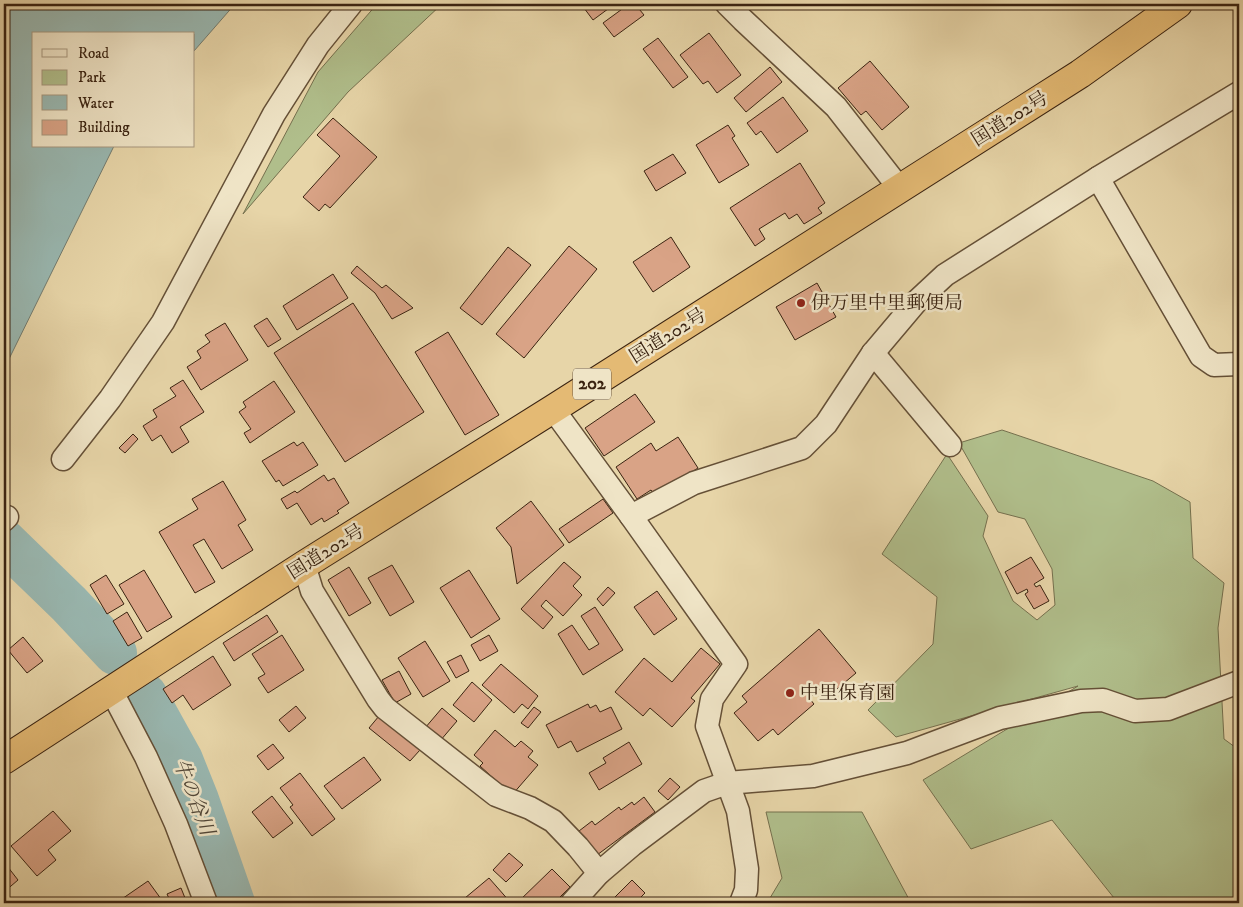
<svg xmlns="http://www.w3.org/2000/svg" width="1243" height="907" font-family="'IM FELL DW Pica','Noto Serif JP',serif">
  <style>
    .green { fill: #b0be8b; stroke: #75704e }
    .water { fill: #99b7b0; stroke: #737c70 }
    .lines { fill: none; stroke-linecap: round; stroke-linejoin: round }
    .river { stroke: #99b7b0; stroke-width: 44 }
    .building { fill: #d9a386; stroke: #3a2311 }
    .street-casing { stroke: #655037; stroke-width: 25 }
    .highway-casing { stroke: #3a2311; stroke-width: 30 }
    .street { stroke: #efe4c6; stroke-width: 22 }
    .highway { stroke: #e4ba74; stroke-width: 28 }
    .poi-dot { fill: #8f2418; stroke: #efe4c6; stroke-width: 2 }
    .labels { text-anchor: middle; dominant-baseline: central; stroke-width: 5; stroke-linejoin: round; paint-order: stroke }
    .shield { fill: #efe4c6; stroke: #705d47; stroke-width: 1 }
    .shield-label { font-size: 18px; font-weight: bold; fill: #3a2311 }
    .street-label { font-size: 19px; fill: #3a2311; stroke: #efe4c6 }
    .poi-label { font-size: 19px; fill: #3a2311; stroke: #efe4c6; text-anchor: start }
    .water-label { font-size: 20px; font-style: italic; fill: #524839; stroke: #efe4c6 }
  </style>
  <rect width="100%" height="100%" fill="#e7d5a8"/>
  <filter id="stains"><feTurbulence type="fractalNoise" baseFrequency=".004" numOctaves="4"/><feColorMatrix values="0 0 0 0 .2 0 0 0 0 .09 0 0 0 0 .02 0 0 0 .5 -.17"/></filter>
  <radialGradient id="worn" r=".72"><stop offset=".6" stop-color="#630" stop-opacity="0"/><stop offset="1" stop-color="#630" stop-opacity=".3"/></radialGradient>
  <g class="green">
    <path d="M377 4H442L348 92 243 214 318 72Z"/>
    <path d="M1002 430 1153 481 1190 502 1193 558 1224 583 1218 628 1224 739 1239 750V903H1118L1052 820 971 849 923 780 1078 686 896 737 868 710 933 644 937 597 882 554 947 454 988 516 983 536 1013 601 1037 620 1055 605 1052 569 1025 519 998 512 959 443Z"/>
    <path d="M766 812H862L911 903H767L782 878Z"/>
  </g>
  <path class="water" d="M4 4H235L194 51V34H34V146H114L8 361 4 366Z"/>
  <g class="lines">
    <g class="river">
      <path d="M4 541 69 604 115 653"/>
      <path d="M145 695 181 760 197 800 233 903"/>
    </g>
  </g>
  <g class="building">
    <path d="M581 4H611L612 6 593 20Z"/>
    <path d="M629 4H635L644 15 614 37 603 23Z"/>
    <path d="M709 33 741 75 717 93 708 81 703 84 680 55Z"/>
    <path d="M658 38 688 77 673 88 643 49Z"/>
    <path d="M870 61 909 107 882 130 866 111 861 115 838 88Z"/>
    <path d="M770 67 782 82 746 112 734 98Z"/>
    <path d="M783 97 808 131 777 153 761 131 756 135 747 123Z"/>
    <path d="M333 118 377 157 330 208 325 204 319 211 303 197 340 156 317 135Z"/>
    <path d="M728 125 735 136 732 138 749 165 719 183 696 145Z"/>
    <path d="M673 154 686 173 656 191 644 171Z"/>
    <path d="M800 163 825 203 818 208 822 213 804 224 797 214 789 219 785 213 759 229 765 239 755 246 730 208Z"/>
    <path d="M671 237 690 267 653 292 633 262Z"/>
    <path d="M569 246 597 269 524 358 496 334Z"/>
    <path d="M508 247 531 265 482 325 460 308Z"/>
    <path d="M357 266 382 288 386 285 413 308 392 319 375 293 351 273Z"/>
    <path d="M333 274 348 298 297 330 283 306Z"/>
    <path d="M817 283 836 317 795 340 776 307Z"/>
    <path d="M353 303 424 412 345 462 274 353Z"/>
    <path d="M267 318 281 339 268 347 254 326Z"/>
    <path d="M225 323 248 360 201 390 187 367 201 358 197 351 210 342 205 335Z"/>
    <path d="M448 332 499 415 465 435 415 352Z"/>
    <path d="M183 380 204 412 180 427 189 442 172 453 161 435 152 441 143 426 157 417 153 410 176 396 170 388Z"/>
    <path d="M274 381 295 412 250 443 244 433 251 429 239 412 246 407 243 402Z"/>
    <path d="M635 394 655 422 604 456 585 428Z"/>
    <path d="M133 434 138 439 125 453 119 448Z"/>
    <path d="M678 437 698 468 655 496 651 490 637 499 616 467 651 443 656 451Z"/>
    <path d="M294 442 297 446 303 442 318 465 283 486 279 480 276 482 262 461Z"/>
    <path d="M324 475 328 481 334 478 349 503 337 511 339 513 324 522 322 518 311 525 297 503 287 509 281 499 295 491 297 493Z"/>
    <path d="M223 481 246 520 238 525 253 550 222 569 204 539 193 545 215 582 195 593 159 532 198 509 192 499Z"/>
    <path d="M603 499 613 513 569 543 559 529Z"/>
    <path d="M531 501 564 545 517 584 511 547 496 528Z"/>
    <path d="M1031 557 1044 578 1034 584 1036 587 1040 585 1049 601 1034 609 1025 594 1028 592 1027 589 1017 594 1005 572Z"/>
    <path d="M564 562 581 577 573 586 582 595 563 616 546 600 541 606 553 617 543 629 521 609Z"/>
    <path d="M392 565 414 602 390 616 368 578Z"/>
    <path d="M349 567 371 603 349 616 328 580Z"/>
    <path d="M144 570 172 617 147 632 119 585Z"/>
    <path d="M469 570 500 619 471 638 440 588Z"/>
    <path d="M106 575 124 604 107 614 90 585Z"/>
    <path d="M608 587 615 593 603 606 597 599Z"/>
    <path d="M657 591 677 619 654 635 634 607Z"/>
    <path d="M595 607 623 650 583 675 558 634 572 625 589 650 599 644 581 616Z"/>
    <path d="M127 612 142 638 128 646 113 621Z"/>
    <path d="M267 615 278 632 234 661 223 643Z"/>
    <path d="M819 629 856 673 831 694 824 686 809 698 814 704 778 735 773 729 758 741 734 713 747 702 742 696Z"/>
    <path d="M282 635 304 670 268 693 258 678 265 674 252 654Z"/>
    <path d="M489 635 498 651 480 661 471 645Z"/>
    <path d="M23 637 43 661 27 673 8 650Z"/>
    <path d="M425 641 450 681 423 697 398 658Z"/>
    <path d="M701 648 720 664 691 698 695 701 672 727 650 708 643 716 615 692 644 658 672 682Z"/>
    <path d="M461 655 469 671 456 678 447 662Z"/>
    <path d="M213 656 231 685 193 710 183 695 172 703 163 689Z"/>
    <path d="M501 664 538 696 528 709 522 704 514 713 482 685Z"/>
    <path d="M399 671 411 694 395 703 382 680Z"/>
    <path d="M472 682 492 700 474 722 453 705Z"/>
    <path d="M588 704 590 708 596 705 600 712 611 707 622 729 577 752 571 741 558 748 546 725Z"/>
    <path d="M296 706 306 718 289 732 279 720Z"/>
    <path d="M534 707 541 712 528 728 521 723Z"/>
    <path d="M442 708 457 721 440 741 425 728Z"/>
    <path d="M379 716 420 750 410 761 369 728Z"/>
    <path d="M495 730 515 747 521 741 533 751 528 757 538 765 512 795 480 766 483 763 474 755Z"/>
    <path d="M629 742 642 764 599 790 589 773 606 763 603 758Z"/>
    <path d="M273 744 284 758 268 770 257 756Z"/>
    <path d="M364 757 381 780 342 809 324 786Z"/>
    <path d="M300 773 335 819 312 836 290 807 293 805 280 788Z"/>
    <path d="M670 778 680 787 668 800 658 791Z"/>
    <path d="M272 796 293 823 273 838 252 812Z"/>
    <path d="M644 797 655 812 597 855 579 831 592 821 595 825 619 807 621 810 632 802 634 805Z"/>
    <path d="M53 811 71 831 48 850 56 860 37 876 11 846Z"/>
    <path d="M509 853 523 865 506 882 493 870Z"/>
    <path d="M4 862 18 880 4 892Z"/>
    <path d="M552 869 570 887 554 903H519L518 902Z"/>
    <path d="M489 878 511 903H459Z"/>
    <path d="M632 880 645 893 635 903H609Z"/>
    <path d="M148 881 164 903H116Z"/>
    <path d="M181 888 187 903H171L167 894Z"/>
  </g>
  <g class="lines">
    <defs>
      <g id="street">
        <path d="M727 4 743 20 836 107 900 189"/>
        <path d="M1098 178 1201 356 1214 365 1239 364"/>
        <path d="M873 353 950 445"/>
        <path d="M553 409 631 516 736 664 712 699 707 726 738 811 747 869 746 890 741 903"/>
        <path d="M63 459 110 399 163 322 274 114 318 45 351 4"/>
        <path d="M631 516 694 483 802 448 826 424 873 353 916 302 945 275 1098 178 1239 93"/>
        <path d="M4 520 7 517"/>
        <path d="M304 565 312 591 378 699 385 708 496 795 530 808 553 821 578 847 599 873"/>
        <path d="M111 690 146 757 176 824 206 903"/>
        <path d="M572 903 599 873 632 845 704 791 727 783 813 776 907 753 1000 718 1081 701 1103 700 1135 711 1168 709 1239 682"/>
      </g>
      <path id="highway" d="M4 760 304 565 553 409 1080 74 1178 4"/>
    </defs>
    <use href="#street" class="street-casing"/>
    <use href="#highway" class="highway-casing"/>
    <use href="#street" class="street"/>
    <use href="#highway" class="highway"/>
  </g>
  <g class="poi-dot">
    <circle cx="801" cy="303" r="5"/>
    <circle cx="790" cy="693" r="5"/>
  </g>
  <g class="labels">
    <rect class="shield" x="573" y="368.5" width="38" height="31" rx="4"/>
    <g class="shield-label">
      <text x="592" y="384">202</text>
    </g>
    <g class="street-label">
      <text transform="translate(1010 119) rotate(-32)">国道202号</text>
      <text transform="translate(668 336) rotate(-32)">国道202号</text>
      <text transform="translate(326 552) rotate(-32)">国道202号</text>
    </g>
    <g class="poi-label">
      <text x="811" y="303">伊万里中里郵便局</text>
      <text x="800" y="693">中里保育園</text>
    </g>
    <g class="water-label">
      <text transform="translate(193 797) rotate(69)">牛の谷川</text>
    </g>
  </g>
  <rect width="1243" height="907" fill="none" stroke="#e7d5a8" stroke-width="20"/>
  <rect x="5" y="5" width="1233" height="897" fill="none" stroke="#3a2311" stroke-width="2.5"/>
  <rect x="10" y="10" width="1223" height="887" fill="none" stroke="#3a2311"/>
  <rect x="32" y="32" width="162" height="115" fill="#efe4c6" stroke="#a7977e"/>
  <rect x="42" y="49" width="25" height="8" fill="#efe4c6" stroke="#a7977e"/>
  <text x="78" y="58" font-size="15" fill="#3a2311">Road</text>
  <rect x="42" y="70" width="25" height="15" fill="#b0be8b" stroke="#a7977e"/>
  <text x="78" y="82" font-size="15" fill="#3a2311">Park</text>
  <rect x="42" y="95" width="25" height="15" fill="#99b7b0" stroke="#a7977e"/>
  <text x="78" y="108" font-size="15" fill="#3a2311">Water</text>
  <rect x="42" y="120" width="25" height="15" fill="#d9a386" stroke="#a7977e"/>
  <text x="78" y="132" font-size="15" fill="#3a2311">Building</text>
  <rect width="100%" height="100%" filter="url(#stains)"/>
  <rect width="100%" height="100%" fill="url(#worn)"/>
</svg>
